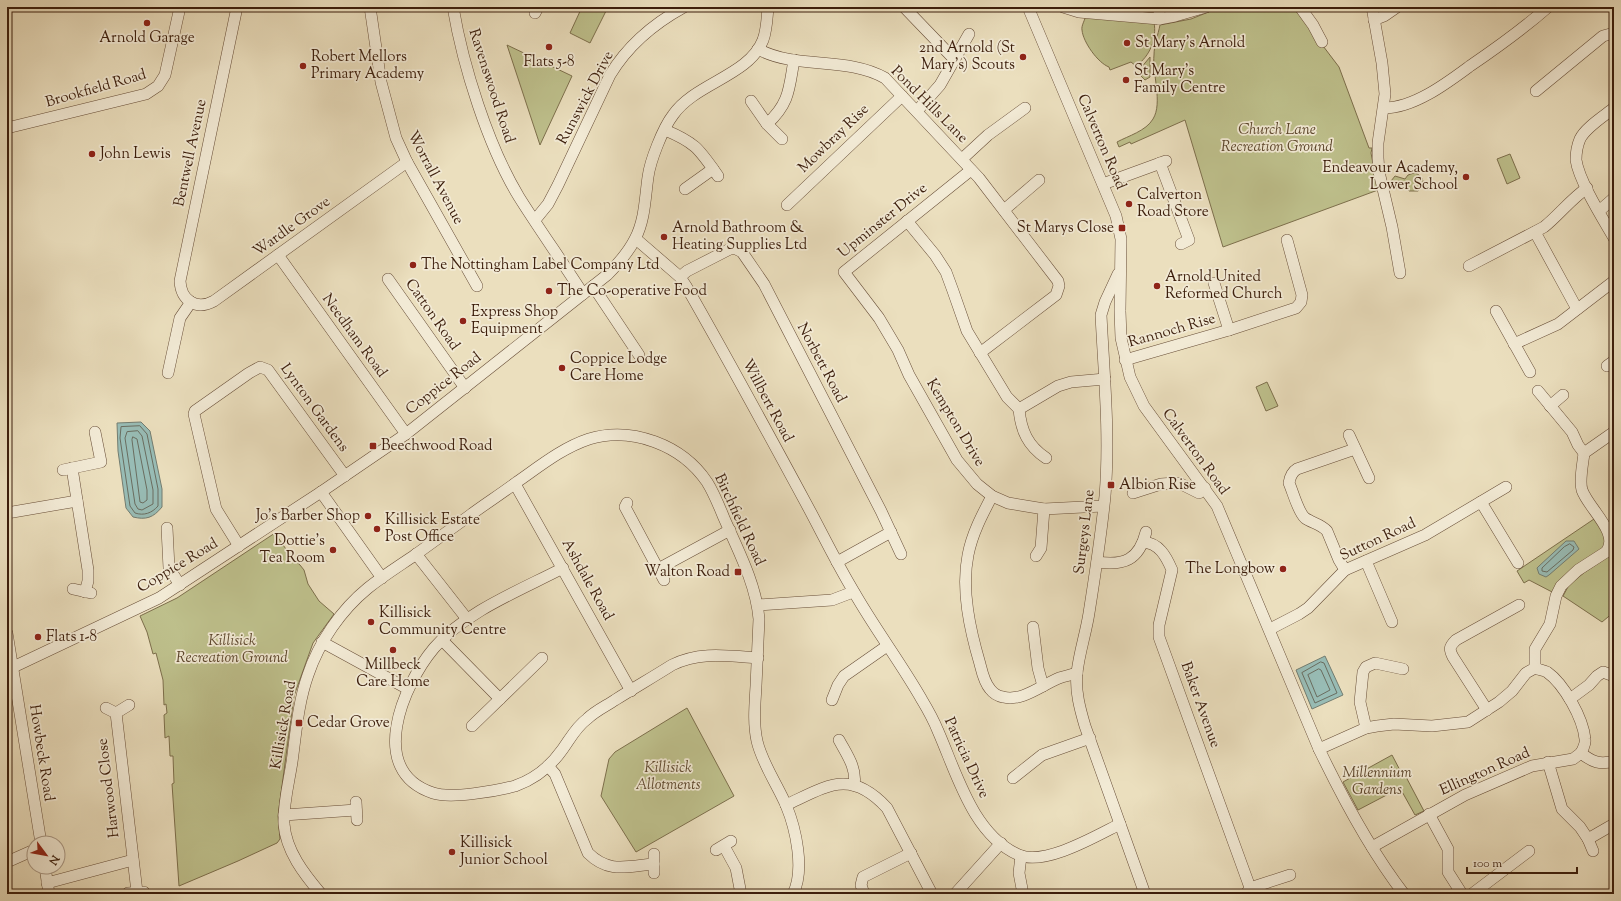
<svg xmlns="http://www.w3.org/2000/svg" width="1621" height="901" font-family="'Sorts Mill Goudy',serif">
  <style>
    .green { fill: #bec08c; stroke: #7d6f4c }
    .water { fill: #98bcb5; stroke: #737d71 }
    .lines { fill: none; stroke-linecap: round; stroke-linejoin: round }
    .shore { stroke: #6a6d60; stroke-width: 1 }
    .minor-casing { stroke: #684e38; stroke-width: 12 }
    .minor { stroke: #f2ead5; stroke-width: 11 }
    .poi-dot { fill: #8f2418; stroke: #f2ead5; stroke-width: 1.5 }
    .labels { text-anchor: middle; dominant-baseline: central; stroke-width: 3.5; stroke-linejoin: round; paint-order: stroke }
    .poi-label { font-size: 15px; fill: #3c1e0c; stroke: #f2ead5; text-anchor: start }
    .street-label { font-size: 15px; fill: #3c1e0c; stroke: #f2ead5 }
    .park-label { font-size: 15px; font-style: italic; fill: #5c462c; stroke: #f2ead5 }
  </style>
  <rect width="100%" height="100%" fill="#ebdfbe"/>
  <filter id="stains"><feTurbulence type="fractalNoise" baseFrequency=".005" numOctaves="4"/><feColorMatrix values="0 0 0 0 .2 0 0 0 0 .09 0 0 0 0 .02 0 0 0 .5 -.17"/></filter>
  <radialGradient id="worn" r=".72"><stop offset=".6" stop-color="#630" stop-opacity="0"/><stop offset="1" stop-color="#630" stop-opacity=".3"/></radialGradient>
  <g class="green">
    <path d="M582 7H608L590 43 570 33Z"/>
    <path d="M1221 7H1292L1295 9 1339 67 1369 148H1372L1371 153 1378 190 1223 247 1185 120 1131 144 1130 142 1119 147 1117 142C1128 136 1146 131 1153 119 1163 103 1152 73 1154 55 1154 45 1158 35 1160 25L1191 19Z"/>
    <path d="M1086 15 1154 22C1157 39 1150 56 1136 66L1131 62 1110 70 1109 67C1098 63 1083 42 1082 30 1081 26 1085 20 1086 15Z"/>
    <path d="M507 45 572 76 540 145Z"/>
    <path d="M1150 57V77L1145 80 1141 76 1140 69Z"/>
    <path d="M1510 154 1520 178 1507 184 1497 159Z"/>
    <path d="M1414 173C1424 175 1426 185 1418 191H1409L1404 185 1396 188 1392 185 1391 181 1395 176 1405 179 1408 175Z"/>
    <path d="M1267 382 1278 406 1266 411 1256 387Z"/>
    <path d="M1594 519 1606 535 1605 546 1554 593 1529 580 1524 583 1517 571Z"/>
    <path d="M275 533 292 558 300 565 304 570 308 584 319 601 334 614 313 643 294 696 278 816 280 839 277 843 238 861 179 886 172 784 174 783 173 756H170L169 736 165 738 164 715 167 713 166 704 164 705 163 680 156 653 153 654 147 632 140 616 177 598Z"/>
    <path d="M1614 549V612L1602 622 1563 596 1569 585 1585 572 1612 554Z"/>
    <path d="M687 708 734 796 636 852 601 796 609 759 615 752Z"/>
    <path d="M1392 755 1403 776 1405 775 1424 811 1415 815 1400 788 1358 810 1343 782Z"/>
  </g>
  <g class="water">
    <path d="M141 422 150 431 162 489V507C153 518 146 520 133 517L126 508 118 451 117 423Z"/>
    <path d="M1566 541H1574L1579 549 1549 575 1546 577 1539 574 1537 568 1539 566Z"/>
    <path d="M1325 656 1343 695 1312 709 1296 670Z"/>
  </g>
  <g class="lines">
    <g class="shore">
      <path d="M140 426 147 434 158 489V506C152 513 144 516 135 513L130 506 120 438 121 427Z"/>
      <path d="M138 431 142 436 153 490V504L142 510 138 509 135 504 125 438 127 432Z"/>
      <path d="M133 437 137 439 147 490V500L143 503 140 502 132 440Z"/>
      <path d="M1570 544 1574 547 1573 550 1547 572 1542 571V568L1564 547Z"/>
      <path d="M1321 662 1324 663 1337 693 1315 703 1302 673Z"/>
      <path d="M1319 669 1321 670 1330 690 1317 697 1308 675Z"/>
    </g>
    <defs>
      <g id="minor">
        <path d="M237 7 180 281C181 300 196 311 214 301L407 162"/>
        <path d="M370 7 381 82 396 138 407 162 477 286"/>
        <path d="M453 7C463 66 488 146 519 197 539 229 562 261 583 294"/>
        <path d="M904 7 954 59"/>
        <path d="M1028 7 1116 216 1121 239 1120 311 1121 338 1130 377 1144 406 1217 506 1319 749C1343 799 1370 850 1404 894"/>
        <path d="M1063 7 1079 12 1159 19 1175 16 1206 7"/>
        <path d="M1300 7 1313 25 1322 42"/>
        <path d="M1372 7 1382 63 1385 94 1378 143V158L1379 172 1392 227 1400 273"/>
        <path d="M535 13 538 7"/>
        <path d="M1159 19V7"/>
        <path d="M1374 20 1384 16 1397 7"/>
        <path d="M758 49C796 70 847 56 885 78L979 178 1058 281 1059 286 1056 295 980 353"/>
        <path d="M1536 91 1603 36 1614 33"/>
        <path d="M751 101 767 124 782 139"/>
        <path d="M1384 108C1414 108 1447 83 1470 66 1498 47 1523 29 1548 7"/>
        <path d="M1614 108C1604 116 1585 128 1580 139 1577 146 1576 153 1576 160 1579 181 1603 219 1614 238"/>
        <path d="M917 111 940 85 969 34"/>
        <path d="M767 124C790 103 789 88 794 60"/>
        <path d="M7 128 146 94 158 86 165 75 180 7"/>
        <path d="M665 130C696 143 699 149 718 176"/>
        <path d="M962 159 988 135 1025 108"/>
        <path d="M1160 163 1189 240 1181 244"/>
        <path d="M971 170 844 272 879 318 898 350 909 375 957 460 977 484 992 496 1008 503 1044 509 1103 506"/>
        <path d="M1103 184 1166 161"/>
        <path d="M685 189 713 169"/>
        <path d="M787 205 902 96"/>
        <path d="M1004 210 1039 180"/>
        <path d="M1599 211 1614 198"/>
        <path d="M535 220 548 204 558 185 610 75C628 45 653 24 684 7"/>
        <path d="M907 221 935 255 946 272 953 291 967 331 1007 397 1019 409"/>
        <path d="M1535 232 1577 309"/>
        <path d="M636 239 680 277 686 286C728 359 768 433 808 507 823 535 837 564 854 592 875 629 901 663 922 700 928 710 934 721 938 731 957 774 973 835 1019 855 1045 866 1096 836 1120 824"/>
        <path d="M278 255 406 434"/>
        <path d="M1469 266 1544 227C1559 215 1571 199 1587 188"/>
        <path d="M1118 274 1105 302 1101 315C1104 375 1110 436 1105 496 1101 536 1095 575 1089 613 1086 633 1079 653 1077 673 1075 691 1080 709 1085 726L1145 894"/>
        <path d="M680 277 687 271 730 249 734 248 742 252 764 284 881 511 901 554"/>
        <path d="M388 279 465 388"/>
        <path d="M1214 283 1229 330"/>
        <path d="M593 286 639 355"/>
        <path d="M1496 311 1530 372"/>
        <path d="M1514 344 1558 324 1614 281"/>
        <path d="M1125 360 1229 330 1296 308 1301 302 1302 295 1287 240"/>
        <path d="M1607 366 1614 361"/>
        <path d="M168 373 180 318 191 302"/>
        <path d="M1538 391 1572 432 1578 445 1584 453"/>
        <path d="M1550 406 1563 395"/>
        <path d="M1019 409 1058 386 1071 382 1105 379"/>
        <path d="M1019 409C1021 431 1028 446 1046 458"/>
        <path d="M1349 435 1369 478"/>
        <path d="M72 468 88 570V581L85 592"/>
        <path d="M63 470 101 462 95 432"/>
        <path d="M515 484 631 691"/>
        <path d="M321 492 382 578"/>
        <path d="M1133 493 1161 484 1175 483H1179L1199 493 1205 488"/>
        <path d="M992 496C982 515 972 534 968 555 961 590 970 630 980 664 982 672 984 682 990 689 993 693 997 696 1003 697 1022 702 1042 685 1059 678 1065 676 1071 675 1077 673"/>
        <path d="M1481 502 1518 563"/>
        <path d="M627 503 625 507 664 580"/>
        <path d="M7 513 77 501"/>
        <path d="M167 528 169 568 180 585"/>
        <path d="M1143 542C1159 543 1166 556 1172 570L1159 625V637L1248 882 1250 888 1246 894"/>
        <path d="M239 546 216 509 194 414 195 411 249 373 260 367 268 370 345 476"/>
        <path d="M416 554 467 619"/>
        <path d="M1036 556 1041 548 1044 509"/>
        <path d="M1366 561 1392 622"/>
        <path d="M837 562 891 532"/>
        <path d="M1097 562C1124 566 1139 560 1146 532"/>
        <path d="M563 568C521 590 466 611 434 648 403 685 366 771 433 793 451 799 496 791 515 786 535 779 550 767 562 750 570 739 576 727 587 719 595 711 606 706 615 700 634 688 653 677 672 665 700 651 728 656 758 658"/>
        <path d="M658 569 730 530"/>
        <path d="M1345 570 1339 560 1327 531C1321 524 1312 523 1305 518 1298 512 1293 492 1289 483 1290 477 1292 472 1297 469L1355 449"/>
        <path d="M73 589 91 593"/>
        <path d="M758 605 832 600 853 592"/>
        <path d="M1033 627 1038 668 1043 686"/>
        <path d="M1270 629 1299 614 1308 608 1345 570 1425 535 1506 487"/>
        <path d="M7 633 41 843"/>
        <path d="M442 640 500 699"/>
        <path d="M322 642 408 689"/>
        <path d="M1535 668V649L1550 624 1556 596 1561 586 1578 570 1606 552C1621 534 1588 508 1582 490 1579 481 1583 463 1584 453L1614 432"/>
        <path d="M1535 668C1539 670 1543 670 1547 672 1564 684 1583 718 1585 739 1586 743 1583 749 1581 753"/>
        <path d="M7 670 159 598 321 492 406 434 607 275C618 264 628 253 635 239 645 220 645 198 648 177 650 161 663 128 673 115 695 83 749 76 763 40 767 29 767 18 768 7"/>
        <path d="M1570 699 1589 685 1597 676 1603 672 1614 676"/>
        <path d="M832 700 838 685 844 676 887 646"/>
        <path d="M106 708 116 713 129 705"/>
        <path d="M1487 710 1453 657C1449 649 1449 647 1456 640L1519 605"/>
        <path d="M116 713 137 892"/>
        <path d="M472 726 542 658"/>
        <path d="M1366 728 1360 702 1363 672 1366 667 1375 663 1403 669"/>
        <path d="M839 740C847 755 857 768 854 785"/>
        <path d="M1319 749 1366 728 1377 726 1394 724 1432 726 1468 722 1499 702 1512 691 1526 673 1535 668"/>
        <path d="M1581 753C1592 762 1600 765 1614 761"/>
        <path d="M1548 762 1562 809 1580 827 1588 839 1593 851"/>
        <path d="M548 766 555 774 588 853C609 874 628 866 654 864"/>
        <path d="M1013 778 1042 755 1090 738"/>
        <path d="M356 802 357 820"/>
        <path d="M786 805C827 786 850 768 887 808L932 894"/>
        <path d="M1429 814 1448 849V872L1462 894"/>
        <path d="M284 815 356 810"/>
        <path d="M1588 839 1614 824"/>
        <path d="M724 846 736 868 741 894"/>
        <path d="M1372 847 1465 795 1532 766 1573 759 1581 753"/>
        <path d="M716 850 731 841"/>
        <path d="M654 854V873"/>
        <path d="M1021 856 1019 873 1023 894"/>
        <path d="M7 862 34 850"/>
        <path d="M45 867 49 894"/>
        <path d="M47 883 133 860"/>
        <path d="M1250 888 1290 875"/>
        <path d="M128 893 144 892"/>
        <path d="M321 894C304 874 286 851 284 824 283 804 289 782 292 762 296 733 298 703 308 675 319 642 341 610 368 588 383 576 399 566 415 555 433 542 451 529 469 516 485 504 501 494 517 482 540 466 562 448 589 439 632 426 682 445 707 482 714 493 719 506 724 518 738 550 756 584 759 619 758 641 757 663 756 686 755 704 753 723 757 741 762 763 777 784 786 805 796 829 805 870 793 894"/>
        <path d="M864 894 861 885 863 877 911 853"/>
        <path d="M955 894 1001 843"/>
        <path d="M1472 894 1529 851"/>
      </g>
    </defs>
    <use href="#minor" class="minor-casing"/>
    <use href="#minor" class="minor"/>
  </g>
  <g class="poi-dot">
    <circle cx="147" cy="23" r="4"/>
    <circle cx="1127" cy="43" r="4"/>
    <circle cx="549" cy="47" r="4"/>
    <circle cx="1023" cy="57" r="4"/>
    <circle cx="303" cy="66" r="4"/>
    <circle cx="1126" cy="80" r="4"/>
    <circle cx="92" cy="154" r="4"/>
    <circle cx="1466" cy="177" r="4"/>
    <circle cx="1129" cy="204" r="4"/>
    <rect x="1118" y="224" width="8" height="8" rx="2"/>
    <circle cx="664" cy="237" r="4"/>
    <circle cx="413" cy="265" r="4"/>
    <circle cx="1157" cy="286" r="4"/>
    <circle cx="549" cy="291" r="4"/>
    <circle cx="463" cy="321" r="4"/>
    <circle cx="562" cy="368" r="4"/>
    <rect x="369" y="442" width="8" height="8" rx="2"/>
    <rect x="1107" y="481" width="8" height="8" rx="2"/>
    <circle cx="368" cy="516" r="4"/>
    <circle cx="377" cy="529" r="4"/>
    <circle cx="333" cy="550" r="4"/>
    <circle cx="1283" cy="569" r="4"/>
    <rect x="734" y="568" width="8" height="8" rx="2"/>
    <circle cx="371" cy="622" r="4"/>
    <circle cx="38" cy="637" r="4"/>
    <circle cx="393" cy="650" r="4"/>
    <rect x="295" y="719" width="8" height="8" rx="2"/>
    <circle cx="452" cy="852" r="4"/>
  </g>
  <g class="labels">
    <g class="poi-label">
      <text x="147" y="38" text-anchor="middle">Arnold Garage</text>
      <text x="1135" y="43">St Mary's Arnold</text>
      <text x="1015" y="48" text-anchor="end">2nd Arnold (St<tspan x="1015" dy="17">Mary's) Scouts</tspan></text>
      <text x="311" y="57">Robert Mellors<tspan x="311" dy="17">Primary Academy</tspan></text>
      <text x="549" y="62" text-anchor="middle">Flats 5-8</text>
      <text x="1134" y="71">St Mary's<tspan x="1134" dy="17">Family Centre</tspan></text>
      <text x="100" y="154">John Lewis</text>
      <text x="1458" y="168" text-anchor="end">Endeavour Academy,<tspan x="1458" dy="17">Lower School</tspan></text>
      <text x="1137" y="195">Calverton<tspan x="1137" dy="17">Road Store</tspan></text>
      <text x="672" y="228">Arnold Bathroom &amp;<tspan x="672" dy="17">Heating Supplies Ltd</tspan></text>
      <text x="1114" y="228" text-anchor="end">St Marys Close</text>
      <text x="421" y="265">The Nottingham Label Company Ltd</text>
      <text x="1165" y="277">Arnold United<tspan x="1165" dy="17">Reformed Church</tspan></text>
      <text x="557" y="291">The Co-operative Food</text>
      <text x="471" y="312">Express Shop<tspan x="471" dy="17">Equipment</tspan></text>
      <text x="570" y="359">Coppice Lodge<tspan x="570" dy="17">Care Home</tspan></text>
      <text x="381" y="446">Beechwood Road</text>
      <text x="1119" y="485">Albion Rise</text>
      <text x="360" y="516" text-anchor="end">Jo's Barber Shop</text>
      <text x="385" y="520">Killisick Estate<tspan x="385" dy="17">Post Office</tspan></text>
      <text x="325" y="541" text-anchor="end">Dottie's<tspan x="325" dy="17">Tea Room</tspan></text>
      <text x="1275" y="569" text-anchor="end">The Longbow</text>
      <text x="730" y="572" text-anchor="end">Walton Road</text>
      <text x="379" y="613">Killisick<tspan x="379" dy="17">Community Centre</tspan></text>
      <text x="46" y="637">Flats 1-8</text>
      <text x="393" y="665" text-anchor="middle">Millbeck<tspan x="393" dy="17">Care Home</tspan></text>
      <text x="307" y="723">Cedar Grove</text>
      <text x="460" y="843">Killisick<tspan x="460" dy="17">Junior School</tspan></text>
    </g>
    <g class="street-label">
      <text transform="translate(491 86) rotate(72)">Ravenswood Road</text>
      <text transform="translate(96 89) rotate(-16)">Brookfield Road</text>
      <text transform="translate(586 98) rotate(-62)">Runswick Drive</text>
      <text transform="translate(929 105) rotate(45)">Pond Hills Lane</text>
      <text transform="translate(834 139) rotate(-44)">Mowbray Rise</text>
      <text transform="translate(1101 142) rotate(67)">Calverton Road</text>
      <text transform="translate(191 153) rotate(-78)">Bentwell Avenue</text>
      <text transform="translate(435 178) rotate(62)">Worrall Avenue</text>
      <text transform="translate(883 221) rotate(-39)">Upminster Drive</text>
      <text transform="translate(292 227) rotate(-36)">Wardle Grove</text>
      <text transform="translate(432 315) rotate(55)">Catton Road</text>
      <text transform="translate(1172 331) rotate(-16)">Rannoch Rise</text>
      <text transform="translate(354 336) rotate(54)">Needham Road</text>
      <text transform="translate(821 363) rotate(62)">Norbett Road</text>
      <text transform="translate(444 384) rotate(-38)">Coppice Road</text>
      <text transform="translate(767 401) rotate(62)">Willbert Road</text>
      <text transform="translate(314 408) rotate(54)">Lynton Gardens</text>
      <text transform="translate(955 423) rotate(59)">Kempton Drive</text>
      <text transform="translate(1195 452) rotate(54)">Calverton Road</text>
      <text transform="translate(739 520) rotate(65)">Birchfield Road</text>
      <text transform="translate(1085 532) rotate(-83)">Surgeys Lane</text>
      <text transform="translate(1378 540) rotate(-25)">Sutton Road</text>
      <text transform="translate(178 566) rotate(-31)">Coppice Road</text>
      <text transform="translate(587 580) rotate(61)">Ashdale Road</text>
      <text transform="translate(1200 705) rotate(70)">Baker Avenue</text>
      <text transform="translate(284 725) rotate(-80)">Killisick Road</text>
      <text transform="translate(41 753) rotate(81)">Howbeck Road</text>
      <text transform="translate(966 758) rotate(65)">Patricia Drive</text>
      <text transform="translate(1485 772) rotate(-24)">Ellington Road</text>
      <text transform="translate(109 788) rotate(-97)">Harwood Close</text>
    </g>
    <g class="park-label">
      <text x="1277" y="130">Church Lane<tspan x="1277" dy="17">Recreation Ground</tspan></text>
      <text x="232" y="641">Killisick<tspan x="232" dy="17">Recreation Ground</tspan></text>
      <text x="668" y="768">Killisick<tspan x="668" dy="17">Allotments</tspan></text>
      <text x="1377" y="773">Millennium<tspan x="1377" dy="17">Gardens</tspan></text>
    </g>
  </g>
  <rect width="1621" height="901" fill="none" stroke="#ebdfbe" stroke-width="24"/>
  <rect x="8" y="8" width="1605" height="885" fill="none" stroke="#3c1e0c" stroke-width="2"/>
  <rect x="12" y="12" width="1597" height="877" fill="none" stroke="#3c1e0c"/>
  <g transform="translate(46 855) rotate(122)"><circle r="19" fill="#f2ead5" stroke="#a99885"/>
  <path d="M0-3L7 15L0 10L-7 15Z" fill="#8f2418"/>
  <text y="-6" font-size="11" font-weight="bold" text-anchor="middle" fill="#3c1e0c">N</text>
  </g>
  <path d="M1467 867v6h110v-6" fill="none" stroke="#3c1e0c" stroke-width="2"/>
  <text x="1473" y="867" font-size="12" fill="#3c1e0c" stroke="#f2ead5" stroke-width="3" paint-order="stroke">100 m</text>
  <rect width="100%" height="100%" filter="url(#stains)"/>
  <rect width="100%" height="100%" fill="url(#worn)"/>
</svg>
